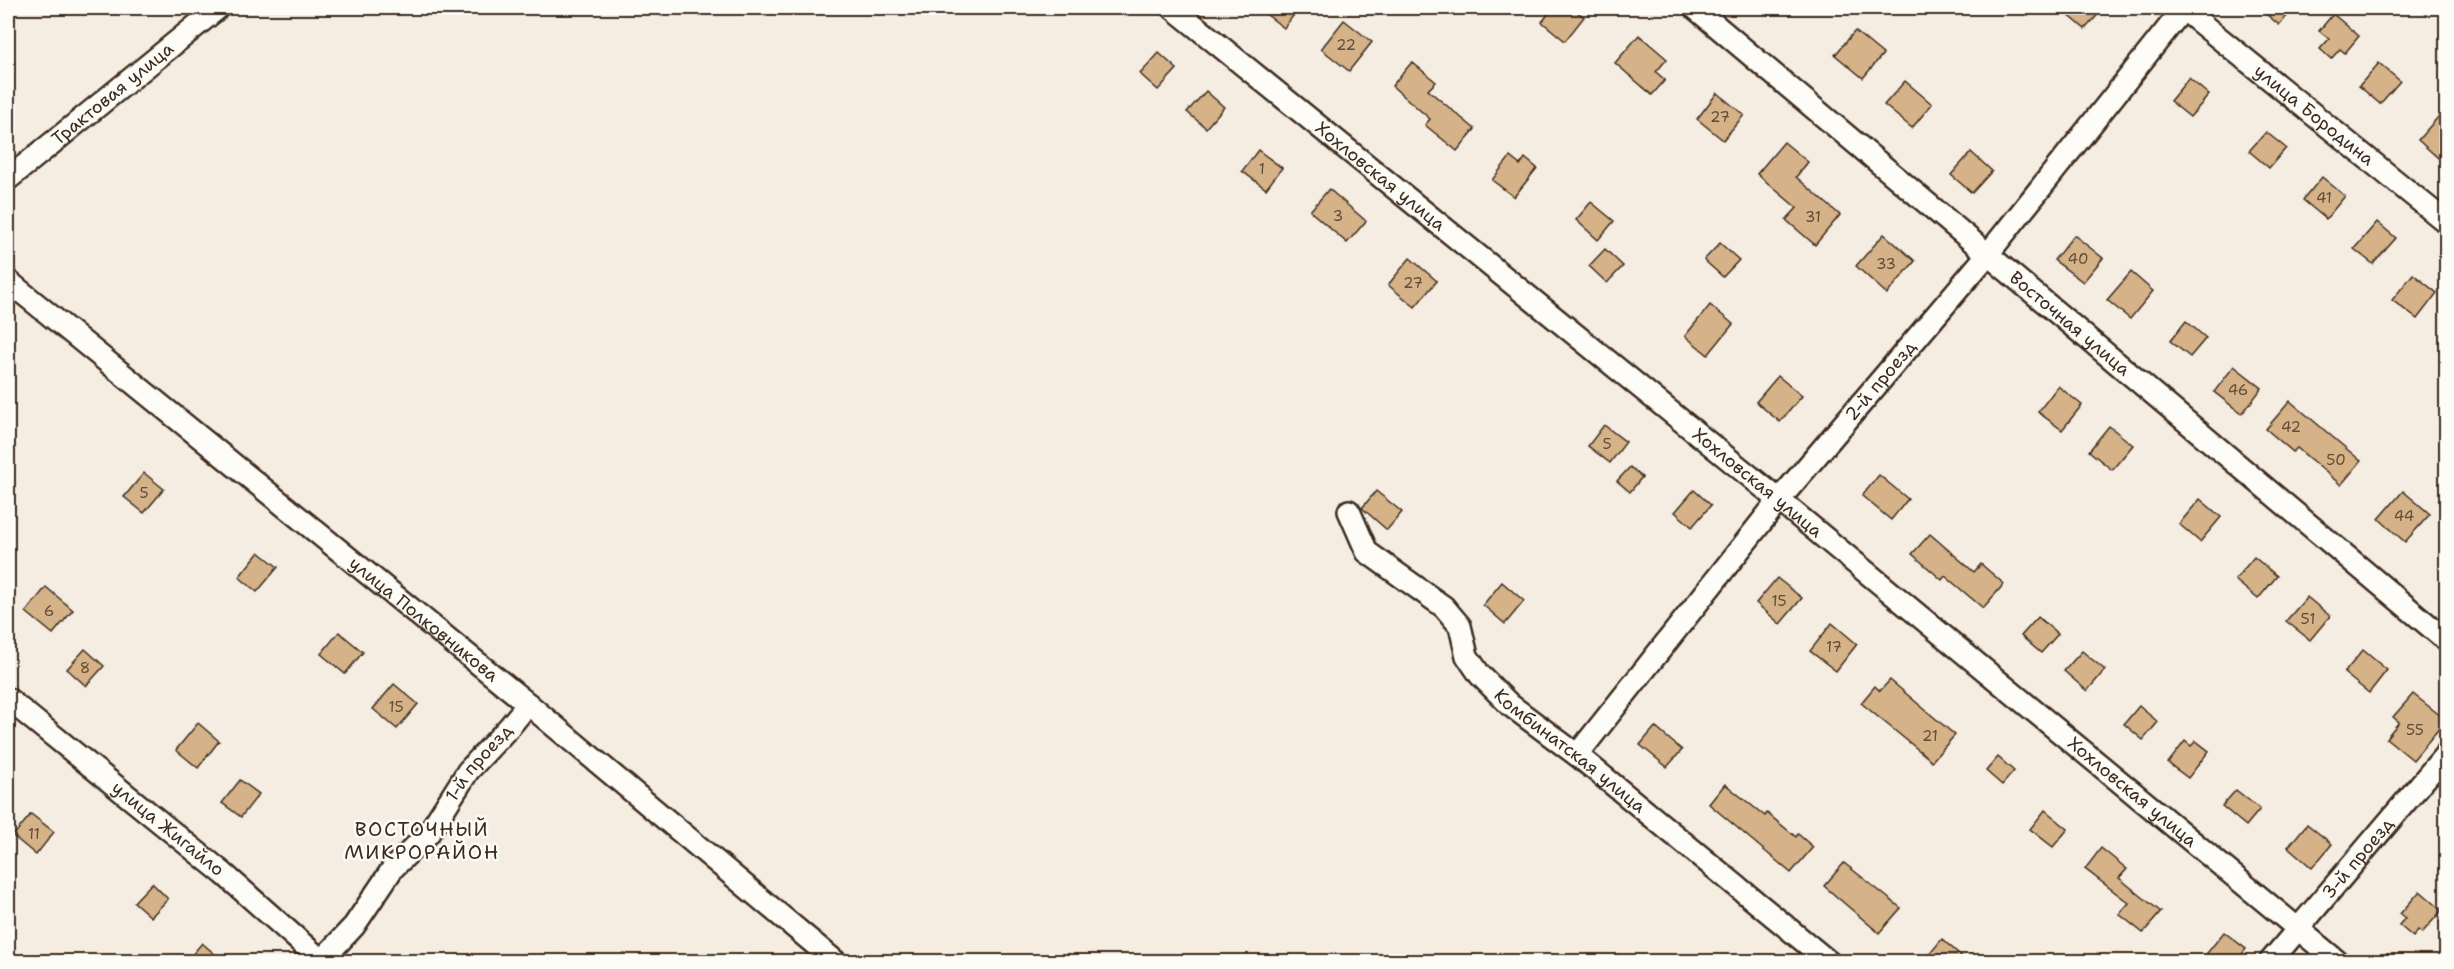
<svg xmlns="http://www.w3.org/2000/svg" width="2454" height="969" font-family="'Shantell Sans',sans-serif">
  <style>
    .building { fill: #d5b287; stroke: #3b2a1e; stroke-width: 1.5 }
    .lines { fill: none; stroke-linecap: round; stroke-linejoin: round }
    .minor-casing { stroke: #3b2a1e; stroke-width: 26 }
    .minor { stroke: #fdfcf7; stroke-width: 21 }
    .labels { text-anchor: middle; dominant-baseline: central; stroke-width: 5; stroke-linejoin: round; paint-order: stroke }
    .number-label { font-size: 15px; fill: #624c38 }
    .street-label { font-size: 18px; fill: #3b2a1e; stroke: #fdfcf7 }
    .neighbourhood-label { font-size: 20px; letter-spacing: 1.5px; fill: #3b2a1e; stroke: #fdfcf7 }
  </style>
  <rect width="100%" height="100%" fill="#f5ede1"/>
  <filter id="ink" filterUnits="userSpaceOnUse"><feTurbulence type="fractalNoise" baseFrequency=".0167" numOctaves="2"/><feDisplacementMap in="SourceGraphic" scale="12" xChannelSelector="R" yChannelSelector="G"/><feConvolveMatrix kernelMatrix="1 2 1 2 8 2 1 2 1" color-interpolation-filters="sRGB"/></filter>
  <g filter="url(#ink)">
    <g class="building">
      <path d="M1258 8H1299L1284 28Z"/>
      <path d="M1553 8H1572L1584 17 1565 41 1542 22Z"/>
      <path d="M2060 8H2104L2085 29Z"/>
      <path d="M2259 8H2293L2279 25Z"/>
      <path d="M2333 14 2359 36 2345 53 2340 49 2331 59 2320 49 2329 39 2319 31Z"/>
      <path d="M1344 20 1372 42 1349 71 1321 49Z"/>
      <path d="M1855 31 1883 54 1863 78 1835 55Z"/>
      <path d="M1639 35 1667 59 1656 72 1665 80 1652 95 1615 63Z"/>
      <path d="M1159 53 1177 69 1158 90 1140 74Z"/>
      <path d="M1412 62 1436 82 1428 90 1475 129 1457 151 1425 125 1430 119 1392 86Z"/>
      <path d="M2379 63 2400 81 2380 104 2359 86Z"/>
      <path d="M2189 78 2209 95 2190 117 2170 101Z"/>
      <path d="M1905 81 1932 104 1912 128 1884 105Z"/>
      <path d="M1206 91 1224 107 1206 128 1187 112Z"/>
      <path d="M1717 93 1744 115 1723 140 1697 119Z"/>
      <path d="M2446 108V165L2418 140Z"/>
      <path d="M2266 132 2286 148 2269 168 2249 151Z"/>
      <path d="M1784 142 1808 162 1796 177 1840 215 1815 245 1786 220 1797 208 1757 174Z"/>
      <path d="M1258 150 1282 168 1266 189 1242 171Z"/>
      <path d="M1971 152 1992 171 1972 193 1951 175Z"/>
      <path d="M1510 157 1520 165 1525 158 1537 168 1514 197 1492 180Z"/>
      <path d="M2322 177 2345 196 2326 219 2303 200Z"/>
      <path d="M1329 189 1366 221 1347 243 1310 211Z"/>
      <path d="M1591 202 1614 221 1598 240 1576 220Z"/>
      <path d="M2377 222 2396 238 2373 264 2354 249Z"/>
      <path d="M1884 234 1915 261 1887 294 1856 266Z"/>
      <path d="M2074 235 2103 258 2083 282 2054 260Z"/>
      <path d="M1720 243 1739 260 1723 277 1704 260Z"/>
      <path d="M1605 249 1623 266 1607 283 1589 266Z"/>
      <path d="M1410 258 1437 281 1415 307 1388 285Z"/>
      <path d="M2131 272 2153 291 2130 319 2107 300Z"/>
      <path d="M2413 274 2437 293 2417 319 2392 300Z"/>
      <path d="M1710 305 1733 324 1708 355 1685 336Z"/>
      <path d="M2186 321 2206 338 2190 357 2170 341Z"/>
      <path d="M2234 366 2262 388 2242 414 2214 392Z"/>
      <path d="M1778 376 1802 396 1780 422 1756 402Z"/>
      <path d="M2058 386 2082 405 2062 430 2038 412Z"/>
      <path d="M2290 401 2361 461 2341 485 2297 448 2293 452 2266 429Z"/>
      <path d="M1604 425 1626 442 1610 463 1588 446Z"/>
      <path d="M2109 426 2133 445 2112 470 2089 451Z"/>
      <path d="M1630 467 1642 477 1630 492 1617 481Z"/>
      <path d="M144 473 164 489 144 513 124 497Z"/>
      <path d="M1879 475 1908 499 1891 520 1862 496Z"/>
      <path d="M1694 490 1711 505 1692 527 1675 512Z"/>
      <path d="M1376 491 1402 512 1387 530 1362 508Z"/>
      <path d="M2403 491 2430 514 2405 542 2379 519Z"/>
      <path d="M2200 499 2221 517 2200 542 2179 524Z"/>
      <path d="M1930 534 1974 572 1981 564 2004 584 1983 608 1945 576 1942 580 1912 554Z"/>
      <path d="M259 552 278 567 257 592 239 577Z"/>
      <path d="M2254 557 2277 576 2258 599 2235 580Z"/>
      <path d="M1777 578 1802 598 1780 624 1756 603Z"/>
      <path d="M1502 582 1524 601 1505 624 1483 605Z"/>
      <path d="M46 587 73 610 53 634 26 612Z"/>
      <path d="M2307 597 2330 616 2310 640 2286 621Z"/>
      <path d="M2038 617 2058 634 2041 653 2021 636Z"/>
      <path d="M1832 623 1857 644 1836 671 1810 651Z"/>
      <path d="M339 632 363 652 345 674 321 654Z"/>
      <path d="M85 649 104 666 86 686 67 669Z"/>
      <path d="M2363 650 2387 670 2369 693 2344 673Z"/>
      <path d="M2082 651 2105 670 2087 691 2064 671Z"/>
      <path d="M1890 680 1955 735 1932 761 1861 703 1875 686 1880 691Z"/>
      <path d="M394 684 418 704 397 729 373 709Z"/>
      <path d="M2413 694 2446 720 2413 760 2386 738 2399 722 2393 717Z"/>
      <path d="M2139 706 2158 722 2143 740 2124 724Z"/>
      <path d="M198 723 219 741 198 768 176 750Z"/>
      <path d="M1655 727 1682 750 1667 767 1640 745Z"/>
      <path d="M2185 741 2191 746 2196 741 2209 751 2188 778 2168 763Z"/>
      <path d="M1998 757 2014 771 2002 785 1986 771Z"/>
      <path d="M240 780 259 794 241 817 222 803Z"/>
      <path d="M1725 784 1765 816 1767 813 1796 837 1798 834 1813 847 1791 873 1709 804Z"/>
      <path d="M2236 790 2260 809 2246 826 2222 806Z"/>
      <path d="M2045 810 2068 829 2053 847 2030 829Z"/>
      <path d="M31 814 54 832 36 855 13 836Z"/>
      <path d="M2307 824 2332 844 2312 868 2288 847Z"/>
      <path d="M2101 848 2127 869 2119 878 2161 912 2143 933 2119 914 2129 903 2085 869Z"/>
      <path d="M1844 863 1901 908 1879 933 1824 886Z"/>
      <path d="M152 883 168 899 151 917 134 902Z"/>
      <path d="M2420 891 2442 910 2422 933 2418 930 2413 937 2399 925 2405 918 2400 914Z"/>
      <path d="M2224 932 2246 949 2236 962H2200Z"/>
      <path d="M1942 939 1968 962H1923Z"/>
      <path d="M202 943 224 962H186Z"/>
    </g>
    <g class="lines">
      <defs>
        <g id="minor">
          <path id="s1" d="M1173 8 1779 500 2338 962"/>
          <path id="s2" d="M1695 8 2446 640"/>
          <path id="s3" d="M2182 8 2446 222"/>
          <path id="s4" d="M8 179 218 8"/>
          <path id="s5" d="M8 281 528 704 836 962"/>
          <path id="s6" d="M1349 511 1367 552 1444 607 1460 626 1467 656 1480 675 1510 705 1577 755 1829 962"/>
          <path id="s7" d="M8 699 224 874 323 962"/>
          <path id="s8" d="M1577 755 1779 500 1988 254 2184 8"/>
          <path id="s9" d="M320 962 354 926 393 868 428 834 468 771 510 726 528 704"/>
          <path id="s10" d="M2270 962 2446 754"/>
        </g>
      </defs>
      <use href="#minor" class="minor-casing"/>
      <use href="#minor" class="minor"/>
    </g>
  </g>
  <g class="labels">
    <g class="number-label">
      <text x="1346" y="45">22</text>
      <text x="1720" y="117">27</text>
      <text x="1262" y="169">1</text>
      <text x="2324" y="198">41</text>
      <text x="1338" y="216">3</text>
      <text x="1813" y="217">31</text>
      <text x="2078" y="259">40</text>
      <text x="1886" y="264">33</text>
      <text x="1413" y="283">27</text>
      <text x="2238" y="390">46</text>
      <text x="2291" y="427">42</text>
      <text x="1607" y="444">5</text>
      <text x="2336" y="460">50</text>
      <text x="144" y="493">5</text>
      <text x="2404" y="516">44</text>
      <text x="1779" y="601">15</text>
      <text x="49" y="611">6</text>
      <text x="2308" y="619">51</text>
      <text x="1834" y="647">17</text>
      <text x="85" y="668">8</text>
      <text x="396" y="707">15</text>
      <text x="2415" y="730">55</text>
      <text x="1930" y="736">21</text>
      <text x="34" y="834">11</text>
    </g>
    <g class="street-label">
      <text stroke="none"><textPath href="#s4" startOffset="135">Трактовая улица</textPath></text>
      <text stroke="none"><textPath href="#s3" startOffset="170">улица Бородина</textPath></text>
      <text stroke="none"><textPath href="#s1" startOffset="267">Хохловская улица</textPath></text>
      <text stroke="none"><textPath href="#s2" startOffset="490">Восточная улица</textPath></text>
      <text stroke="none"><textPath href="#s8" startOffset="482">2-й проезд</textPath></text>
      <text stroke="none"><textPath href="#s1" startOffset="753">Хохловская улица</textPath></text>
      <text stroke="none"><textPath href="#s5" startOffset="536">улица Полковникова</textPath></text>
      <text stroke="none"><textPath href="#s6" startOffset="336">Комбинатская улица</textPath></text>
      <text stroke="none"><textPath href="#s9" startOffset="256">1-й проезд</textPath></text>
      <text stroke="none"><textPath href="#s1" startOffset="1239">Хохловская улица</textPath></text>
      <text stroke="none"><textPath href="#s7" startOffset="206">улица Жигайло</textPath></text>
      <text stroke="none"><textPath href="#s10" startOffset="136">3-й проезд</textPath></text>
    </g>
    <g class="neighbourhood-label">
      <text x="422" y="829">ВОСТОЧНЫЙ<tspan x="422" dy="23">МИКРОРАЙОН</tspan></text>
    </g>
  </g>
  <rect width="2454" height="969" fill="none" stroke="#fdfcf7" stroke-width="30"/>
  <rect x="15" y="15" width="2424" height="939" fill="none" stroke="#3b2a1e" stroke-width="2" filter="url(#ink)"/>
</svg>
